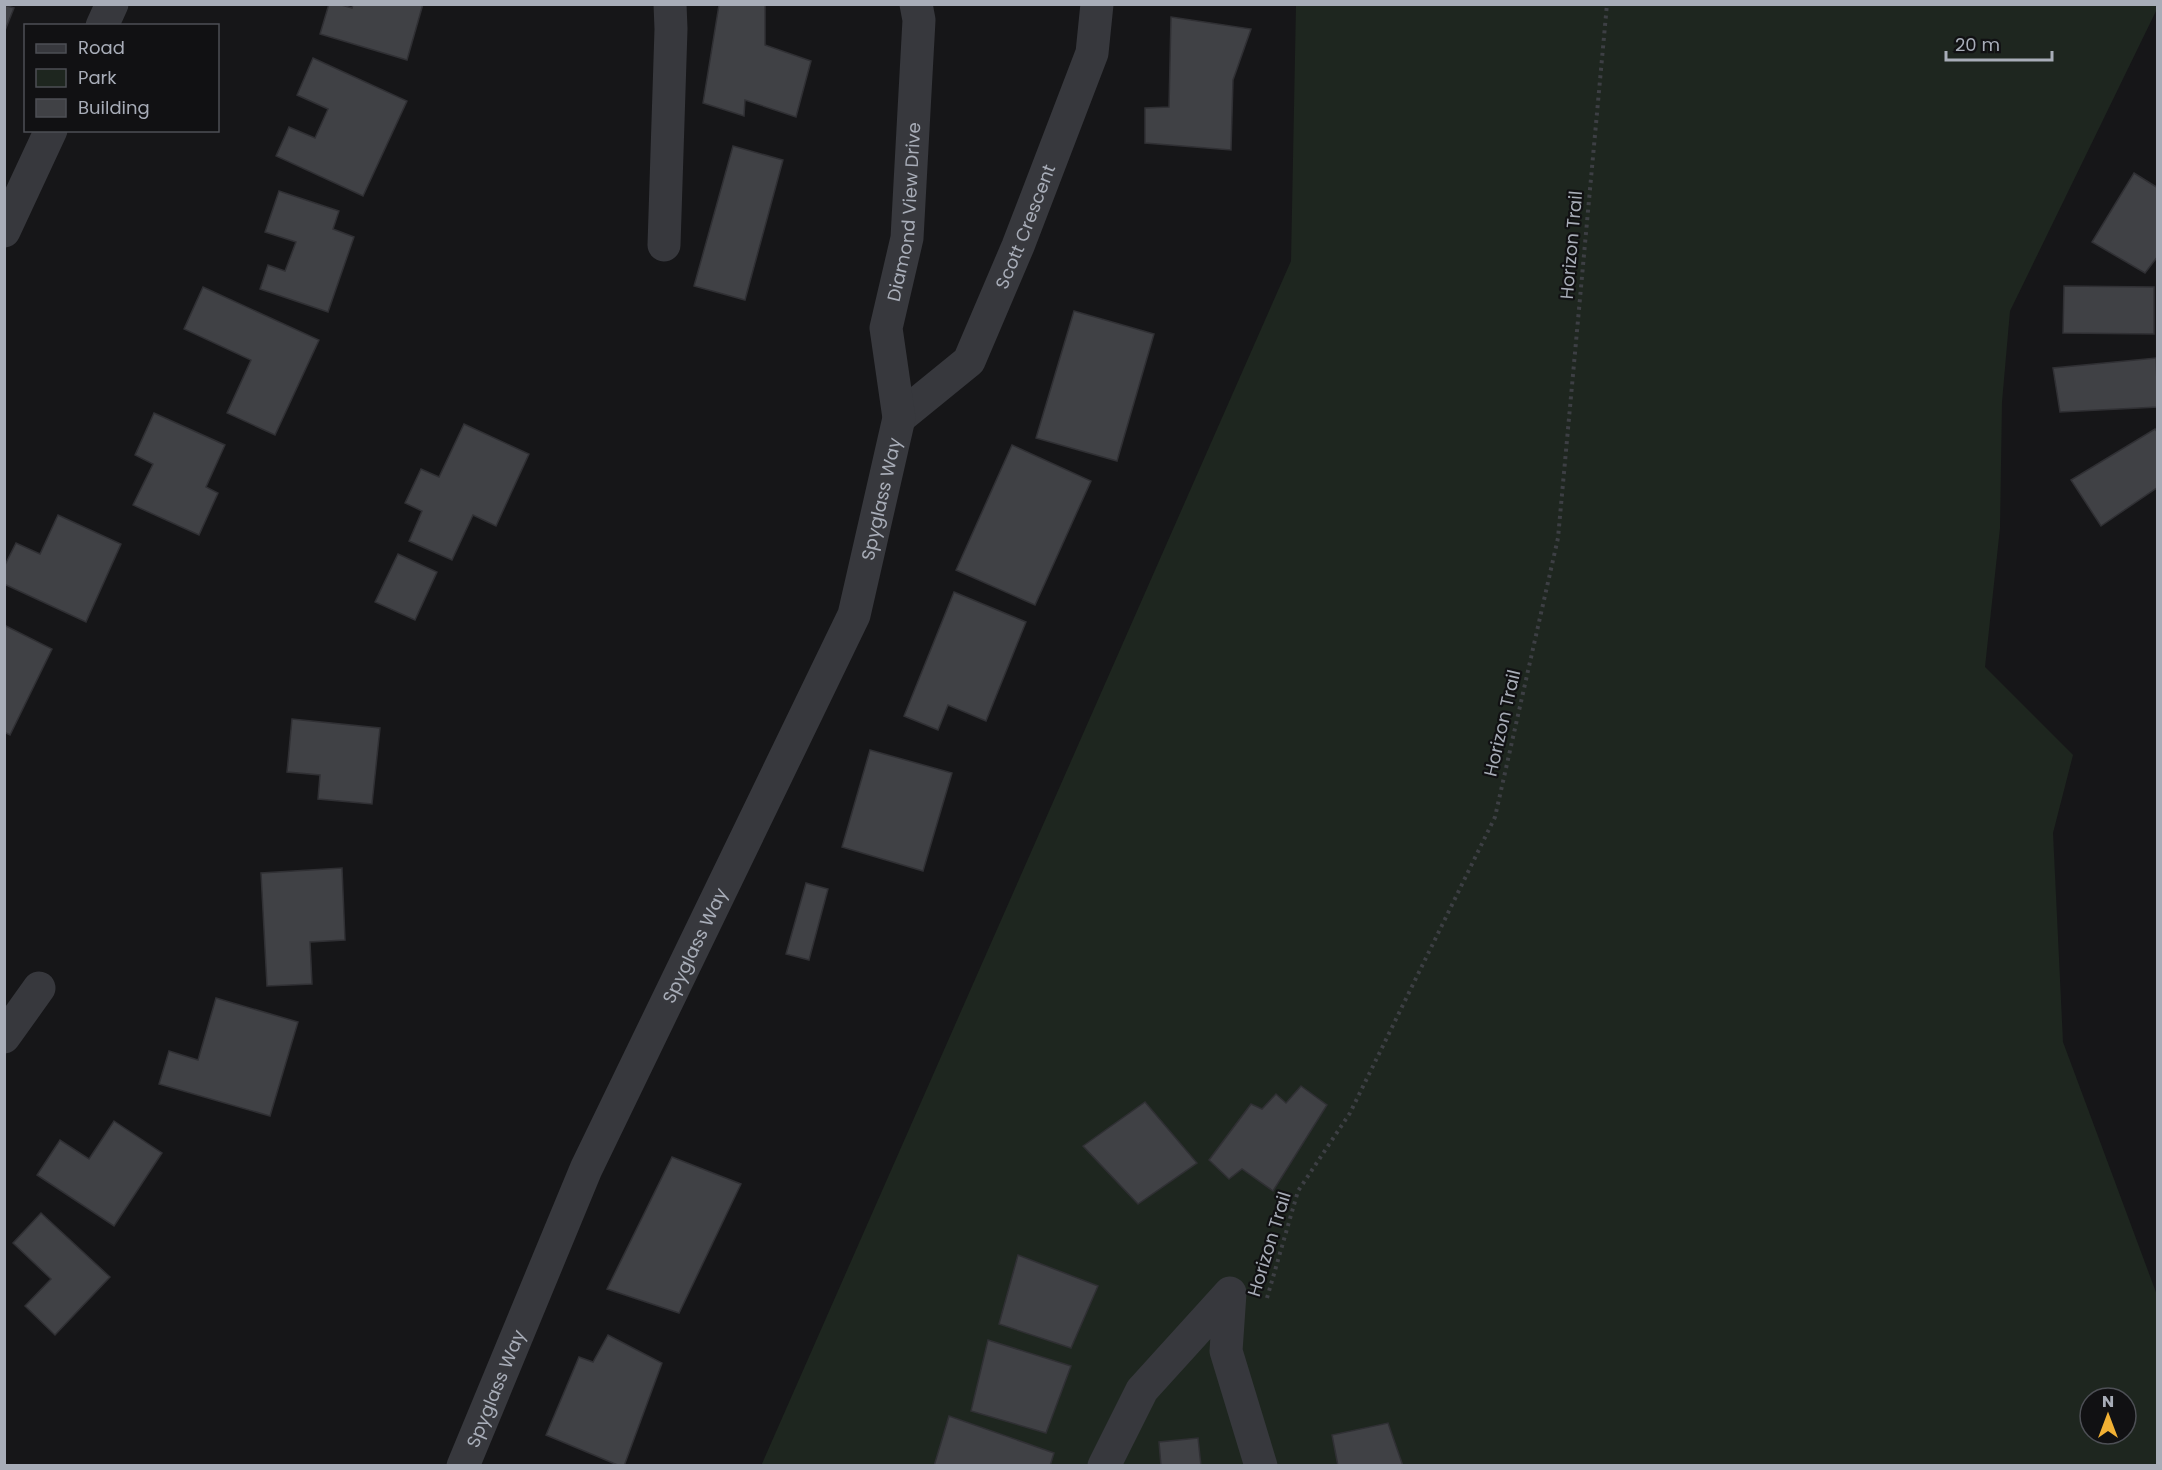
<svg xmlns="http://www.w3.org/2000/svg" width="2162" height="1470" font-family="Poppins,sans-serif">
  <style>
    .green { fill: #1e261f; fill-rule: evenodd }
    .building { fill: #404145; stroke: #303034; stroke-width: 1.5 }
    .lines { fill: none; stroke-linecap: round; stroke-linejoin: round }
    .path { stroke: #3d3f44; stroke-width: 4; stroke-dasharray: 3 4.5; stroke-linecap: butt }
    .minor { stroke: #37383d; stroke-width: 33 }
    .labels { text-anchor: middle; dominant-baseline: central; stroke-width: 4.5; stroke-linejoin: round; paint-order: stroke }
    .street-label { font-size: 18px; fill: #a8adb8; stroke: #111113 }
  </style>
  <rect width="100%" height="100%" fill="#161618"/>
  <path class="green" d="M1296 5H2157V9L2010 311 2002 402 2000 528 1985 667 2073 755 2053 833 2063 1042 2157 1295V1465L761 1466 1291 261ZM2090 1398H2126V1434H2090Z"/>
  <g class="building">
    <path d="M329 4H338L352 8 353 4H423L407 60 320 34Z"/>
    <path d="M765 4V45L811 61 796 117 745 100 744 116 703 103 719 5Z"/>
    <path d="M4 5 14 8 4 33Z"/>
    <path d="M1171 17 1251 29 1233 80 1231 150 1145 143V108L1169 107Z"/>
    <path d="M313 58 407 101 363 196 276 156 289 127 315 138 328 109 297 95Z"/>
    <path d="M733 146 783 160 745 300 694 286Z"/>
    <path d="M2134 173 2158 188V256L2145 273 2092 242Z"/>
    <path d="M279 191 339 211 333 229 354 237 328 312 260 289 268 265 285 271 296 242 265 232Z"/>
    <path d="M2064 286 2154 287V334L2063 333Z"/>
    <path d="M203 287 319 340 275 435 227 413 251 360 184 329Z"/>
    <path d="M1074 311 1154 334 1117 461 1036 438Z"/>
    <path d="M2156 358 2158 407 2060 412 2053 368Z"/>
    <path d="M154 413 225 445 206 487 218 493 199 535 133 505 153 464 135 455Z"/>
    <path d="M464 424 529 454 496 526 473 515 452 560 409 541 422 511 405 503 421 469 439 477Z"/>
    <path d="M2155 429 2158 433V487L2101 526 2071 480Z"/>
    <path d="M1012 445 1091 481 1035 605 956 570Z"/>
    <path d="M58 515 121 544 86 622 4 584V567L16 543 40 554Z"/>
    <path d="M398 554 437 572 415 620 375 602Z"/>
    <path d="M954 592 1026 622 986 721 948 705 938 730 904 716Z"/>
    <path d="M4 625 52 649 10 735 4 732Z"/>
    <path d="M292 719 380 728 372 804 318 799 320 775 287 772Z"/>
    <path d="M870 750 952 773 923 871 842 847Z"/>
    <path d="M342 868 345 940 310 942 312 984 267 986 261 873Z"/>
    <path d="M806 883 828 889 809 960 786 954Z"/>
    <path d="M216 998 298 1022 270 1116 159 1084 169 1051 198 1060Z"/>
    <path d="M1301 1086 1327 1105 1273 1191 1242 1169 1229 1179 1209 1160 1251 1104 1262 1109 1276 1094 1286 1103Z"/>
    <path d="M1145 1102 1197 1163 1138 1204 1083 1146Z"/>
    <path d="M114 1121 162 1153 114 1226 37 1175 60 1140 89 1159Z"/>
    <path d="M672 1157 741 1184 679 1313 607 1289Z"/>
    <path d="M41 1213 110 1277 55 1335 25 1306 51 1279 13 1243Z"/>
    <path d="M1018 1255 1098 1286 1071 1348 999 1324Z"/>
    <path d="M608 1335 662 1363 624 1466H620L546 1435 579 1357 593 1362Z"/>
    <path d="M988 1340 1071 1366 1046 1433 971 1411Z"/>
    <path d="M949 1416 1054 1453 1050 1466H934Z"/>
    <path d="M1388 1423 1403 1466H1338L1332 1435Z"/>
    <path d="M1198 1438 1201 1466H1161L1159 1442Z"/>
  </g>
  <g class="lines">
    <path class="path" d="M1267 1298 1298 1191 1350 1113 1495 817 1558 538 1607 4"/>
    <g class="minor">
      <path d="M102 26 112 4"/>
      <path d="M4 231 51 130"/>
      <path d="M664 245 671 29 670 4"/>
      <path id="s1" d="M899 418 969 361 1018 246 1092 53 1097 4"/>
      <path d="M4 1037 39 988"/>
      <path id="s2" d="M463 1466 586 1169 854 615 899 418 886 328 907 238 919 20 916 4"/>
      <path d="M1104 1466 1142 1390 1230 1293 1226 1351 1261 1466"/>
    </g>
  </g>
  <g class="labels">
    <g class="street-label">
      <text stroke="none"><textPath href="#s2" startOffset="1348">Diamond View Drive</textPath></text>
      <text stroke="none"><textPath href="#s1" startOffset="236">Scott Crescent</textPath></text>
      <text transform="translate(1571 245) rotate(-85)">Horizon Trail</text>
      <text stroke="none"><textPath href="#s2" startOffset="1056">Spyglass Way</textPath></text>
      <text transform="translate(1502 723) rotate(-77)">Horizon Trail</text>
      <text stroke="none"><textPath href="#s2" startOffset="570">Spyglass Way</textPath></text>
      <text transform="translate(1269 1244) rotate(-73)">Horizon Trail</text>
      <text stroke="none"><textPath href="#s2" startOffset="84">Spyglass Way</textPath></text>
    </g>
  </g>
  <rect width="2162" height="1470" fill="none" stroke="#a8adb8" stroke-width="12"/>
  <rect x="24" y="24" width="195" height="108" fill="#111113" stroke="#4d4f55" stroke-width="1.5"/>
  <rect x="36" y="44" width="30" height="9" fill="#37383d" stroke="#4d4f55" stroke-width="1.5"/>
  <text x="78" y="54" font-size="18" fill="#a8adb8">Road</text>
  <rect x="36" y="69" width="30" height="18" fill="#1e261f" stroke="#4d4f55" stroke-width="1.5"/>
  <text x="78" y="84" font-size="18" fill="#a8adb8">Park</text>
  <rect x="36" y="99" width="30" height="18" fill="#404145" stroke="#4d4f55" stroke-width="1.5"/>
  <text x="78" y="114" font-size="18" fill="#a8adb8">Building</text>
  <g transform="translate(2108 1416)"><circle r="28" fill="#111113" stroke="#4d4f55" stroke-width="1.5"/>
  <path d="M0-4.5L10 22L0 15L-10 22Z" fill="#f2b134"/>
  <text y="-9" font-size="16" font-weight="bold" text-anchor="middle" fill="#a8adb8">N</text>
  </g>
  <path d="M1946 51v9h106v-9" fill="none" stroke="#a8adb8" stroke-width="3"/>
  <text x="1955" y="51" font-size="18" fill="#a8adb8" stroke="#111113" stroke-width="4.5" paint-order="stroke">20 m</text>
</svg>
